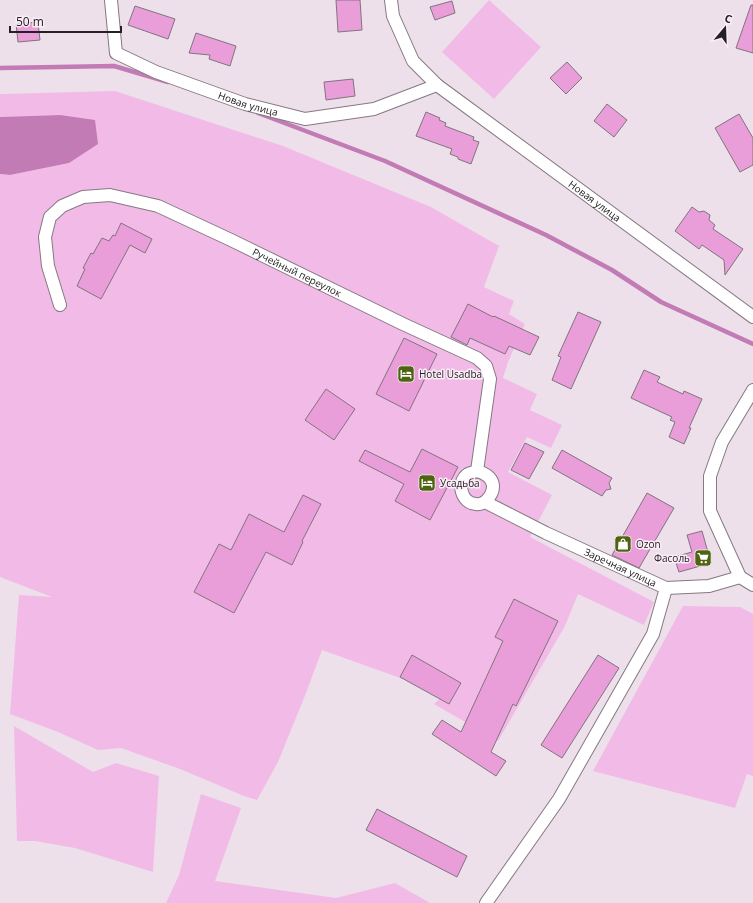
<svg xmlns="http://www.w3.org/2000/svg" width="753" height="903" font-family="'Open Sans',sans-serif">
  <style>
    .green { fill: #f2bbe7 }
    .water { fill: #c27bb5 }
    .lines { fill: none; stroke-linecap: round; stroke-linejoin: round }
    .stream { stroke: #c27bb5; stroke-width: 4.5 }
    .building { fill: #e99eda; stroke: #80747d }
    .minor-casing { stroke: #857982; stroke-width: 14 }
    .minor { stroke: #fff; stroke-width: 12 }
    .labels { text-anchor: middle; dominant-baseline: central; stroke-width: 3; stroke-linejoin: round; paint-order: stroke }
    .street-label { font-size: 10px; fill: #242023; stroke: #fbedf7 }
    .poi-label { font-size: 10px; fill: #242023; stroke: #fbedf7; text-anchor: start }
  </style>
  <rect width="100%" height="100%" fill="#ede0ea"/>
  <g class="green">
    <path d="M489 0 541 47 494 99 442 52Z"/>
    <path d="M115 91 283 146 431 207 499 246 484 287 514 301 509 314 525 324 508 362 503 378 537 394 530 410 562 425 551 448 527 437 508 472 552 495 530 537 654 602 644 625 578 594 565 626 498 741 434 704 445 694 322 650 306 693 278 762 257 800 244 796 180 769 121 748 98 750 58 732 10 714 19 595 52 597 0 577V174L10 175 69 163 60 115 0 117V94Z"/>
    <path d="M683 606 740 607 753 614V776L747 774 735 808 593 771Z"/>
    <path d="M14 726 93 772 116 763 159 776 153 872 75 848 35 841H17Z"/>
    <path d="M201 794 241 808 215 881 336 898 395 883 430 903H166L179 875Z"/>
  </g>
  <path class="water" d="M60 115 95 120 98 144 69 163 10 175 0 174V117Z"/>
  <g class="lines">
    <g class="stream">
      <path d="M0 68 114 66 168 82"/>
      <path d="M258 113 385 161 546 235 612 270 661 302 753 344"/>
    </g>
  </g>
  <g class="building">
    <path d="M336 0H360L362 30 338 32Z"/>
    <path d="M452 1 455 13 435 20 430 7Z"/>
    <path d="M751 5H753V53L736 48Z"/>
    <path d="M135 6 175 19 168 39 128 25Z"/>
    <path d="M38 22 40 40 18 42 16 24Z"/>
    <path d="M196 33 236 46 230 66 209 59 210 55 189 53Z"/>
    <path d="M567 62 582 78 566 94 550 78Z"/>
    <path d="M353 79 355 96 326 100 324 82Z"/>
    <path d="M607 104 627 120 614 137 594 121Z"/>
    <path d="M426 112 440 118 439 120 446 123 445 126 474 137 473 140 479 142 471 164 458 159V157L450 154 452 149 416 136Z"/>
    <path d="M739 114 753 138V165L740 172 715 128Z"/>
    <path d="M692 207 699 212 704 211 710 215 709 220 715 225 713 229 743 249 725 275 724 260 702 245 699 249 675 231Z"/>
    <path d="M121 223 152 239 145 253 130 245 101 299 77 286 85 269 83 268 91 253 93 254 102 238 109 241 113 235 115 236Z"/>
    <path d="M468 304 493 317 494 316 539 337 530 355 509 346 505 354 470 338 467 345 451 337Z"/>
    <path d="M578 312 601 322 571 389 552 380 561 357 558 356Z"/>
    <path d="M404 338 437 354 409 411 376 394Z"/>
    <path d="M644 370 660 377 657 382 683 394 684 391 702 399 689 428H691L684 444 669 437 675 422 670 420 672 417 631 398Z"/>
    <path d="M326 389 355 409 334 440 305 420Z"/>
    <path d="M525 443 544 452 529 479 511 470Z"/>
    <path d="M422 449 458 467 430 520 395 501 404 484 359 461 365 450 410 472Z"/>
    <path d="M562 450 612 478 609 483 611 489 606 490 602 496 552 468Z"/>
    <path d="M647 493 674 508 639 568 612 555Z"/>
    <path d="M303 495 321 504 302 541 303 542 292 565 266 552 234 613 194 592 219 544 231 550 249 514 284 532Z"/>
    <path d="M702 531 711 563 679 572 674 557 692 552 687 535Z"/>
    <path d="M514 599 558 621 516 706 513 704 491 752 506 761 496 776 432 734 442 720 461 732 503 641 495 637Z"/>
    <path d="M412 655 461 683 449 704 400 677Z"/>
    <path d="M598 655 619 668 562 758 541 745Z"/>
    <path d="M377 809 467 856 457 877 366 830Z"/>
  </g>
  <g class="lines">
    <defs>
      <g id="minor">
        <path id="s1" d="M111 0 116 53 156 72 245 104 305 119 374 109 437 85"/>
        <path id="s2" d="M391 0 393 16 413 61 437 85 753 317"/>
        <path id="s3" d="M60 305 48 266 45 237 50 217 62 206 83 197 110 195 158 206 231 240 403 324 477 358 486 366 490 379 477 471"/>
        <path id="s4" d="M477 471C475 472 470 473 468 474 456 482 461 503 476 504 478 505 483 503 485 502L546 533 666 588 709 586 740 577"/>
        <path d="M477 471C495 476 498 489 485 502"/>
        <path d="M740 577 710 511V476L722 442 753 390"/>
        <path d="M740 577 753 585"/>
        <path d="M486 903 559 799 653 634 666 588"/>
      </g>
    </defs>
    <use href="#minor" class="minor-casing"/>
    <use href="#minor" class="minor"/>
  </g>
  <defs>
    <symbol id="hotel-square" viewBox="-11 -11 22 22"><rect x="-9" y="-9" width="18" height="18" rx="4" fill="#4e6410" stroke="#fbedf7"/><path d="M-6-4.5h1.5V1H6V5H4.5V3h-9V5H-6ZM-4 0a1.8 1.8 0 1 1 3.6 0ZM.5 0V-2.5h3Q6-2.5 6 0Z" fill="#fff"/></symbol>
    <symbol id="shop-square" viewBox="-11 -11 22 22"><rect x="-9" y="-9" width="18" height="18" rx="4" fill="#4e6410" stroke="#fbedf7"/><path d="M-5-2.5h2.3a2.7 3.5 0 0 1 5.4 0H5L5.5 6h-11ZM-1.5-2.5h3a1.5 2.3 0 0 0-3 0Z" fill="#fff"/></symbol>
    <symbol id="supermarket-square" viewBox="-11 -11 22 22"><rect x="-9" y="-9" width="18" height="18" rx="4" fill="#4e6410" stroke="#fbedf7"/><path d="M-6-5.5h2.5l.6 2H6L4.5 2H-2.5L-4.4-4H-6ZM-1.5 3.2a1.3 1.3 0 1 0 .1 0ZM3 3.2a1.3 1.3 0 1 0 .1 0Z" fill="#fff"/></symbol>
  </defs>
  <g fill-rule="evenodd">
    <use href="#hotel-square" x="396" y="364" width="20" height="20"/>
    <use href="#hotel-square" x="417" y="473" width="20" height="20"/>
    <use href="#shop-square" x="613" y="534" width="20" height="20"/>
    <use href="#supermarket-square" x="693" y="548" width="20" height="20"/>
  </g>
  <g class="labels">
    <g class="street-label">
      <text stroke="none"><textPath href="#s1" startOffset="195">Новая улица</textPath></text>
      <text stroke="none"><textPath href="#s2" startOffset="295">Новая улица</textPath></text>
      <text stroke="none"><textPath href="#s3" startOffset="360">Ручейный переулок</textPath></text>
      <text stroke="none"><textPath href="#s4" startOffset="209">Заречная улица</textPath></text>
    </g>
    <g class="poi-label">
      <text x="419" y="374">Hotel Usadba</text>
      <text x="440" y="483">Усадьба</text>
      <text x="636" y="544">Ozon</text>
      <text x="690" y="558" text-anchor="end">Фасоль</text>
    </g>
  </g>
  <g transform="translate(725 28) rotate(19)" stroke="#fbedf7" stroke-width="3" paint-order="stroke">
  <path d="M0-3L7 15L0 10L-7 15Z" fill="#242023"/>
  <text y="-6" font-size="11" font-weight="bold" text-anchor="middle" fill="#242023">С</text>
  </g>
  <path d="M10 26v6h111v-6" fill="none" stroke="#242023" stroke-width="2"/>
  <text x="16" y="26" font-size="12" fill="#242023" stroke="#fbedf7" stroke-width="3" paint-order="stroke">50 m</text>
</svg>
